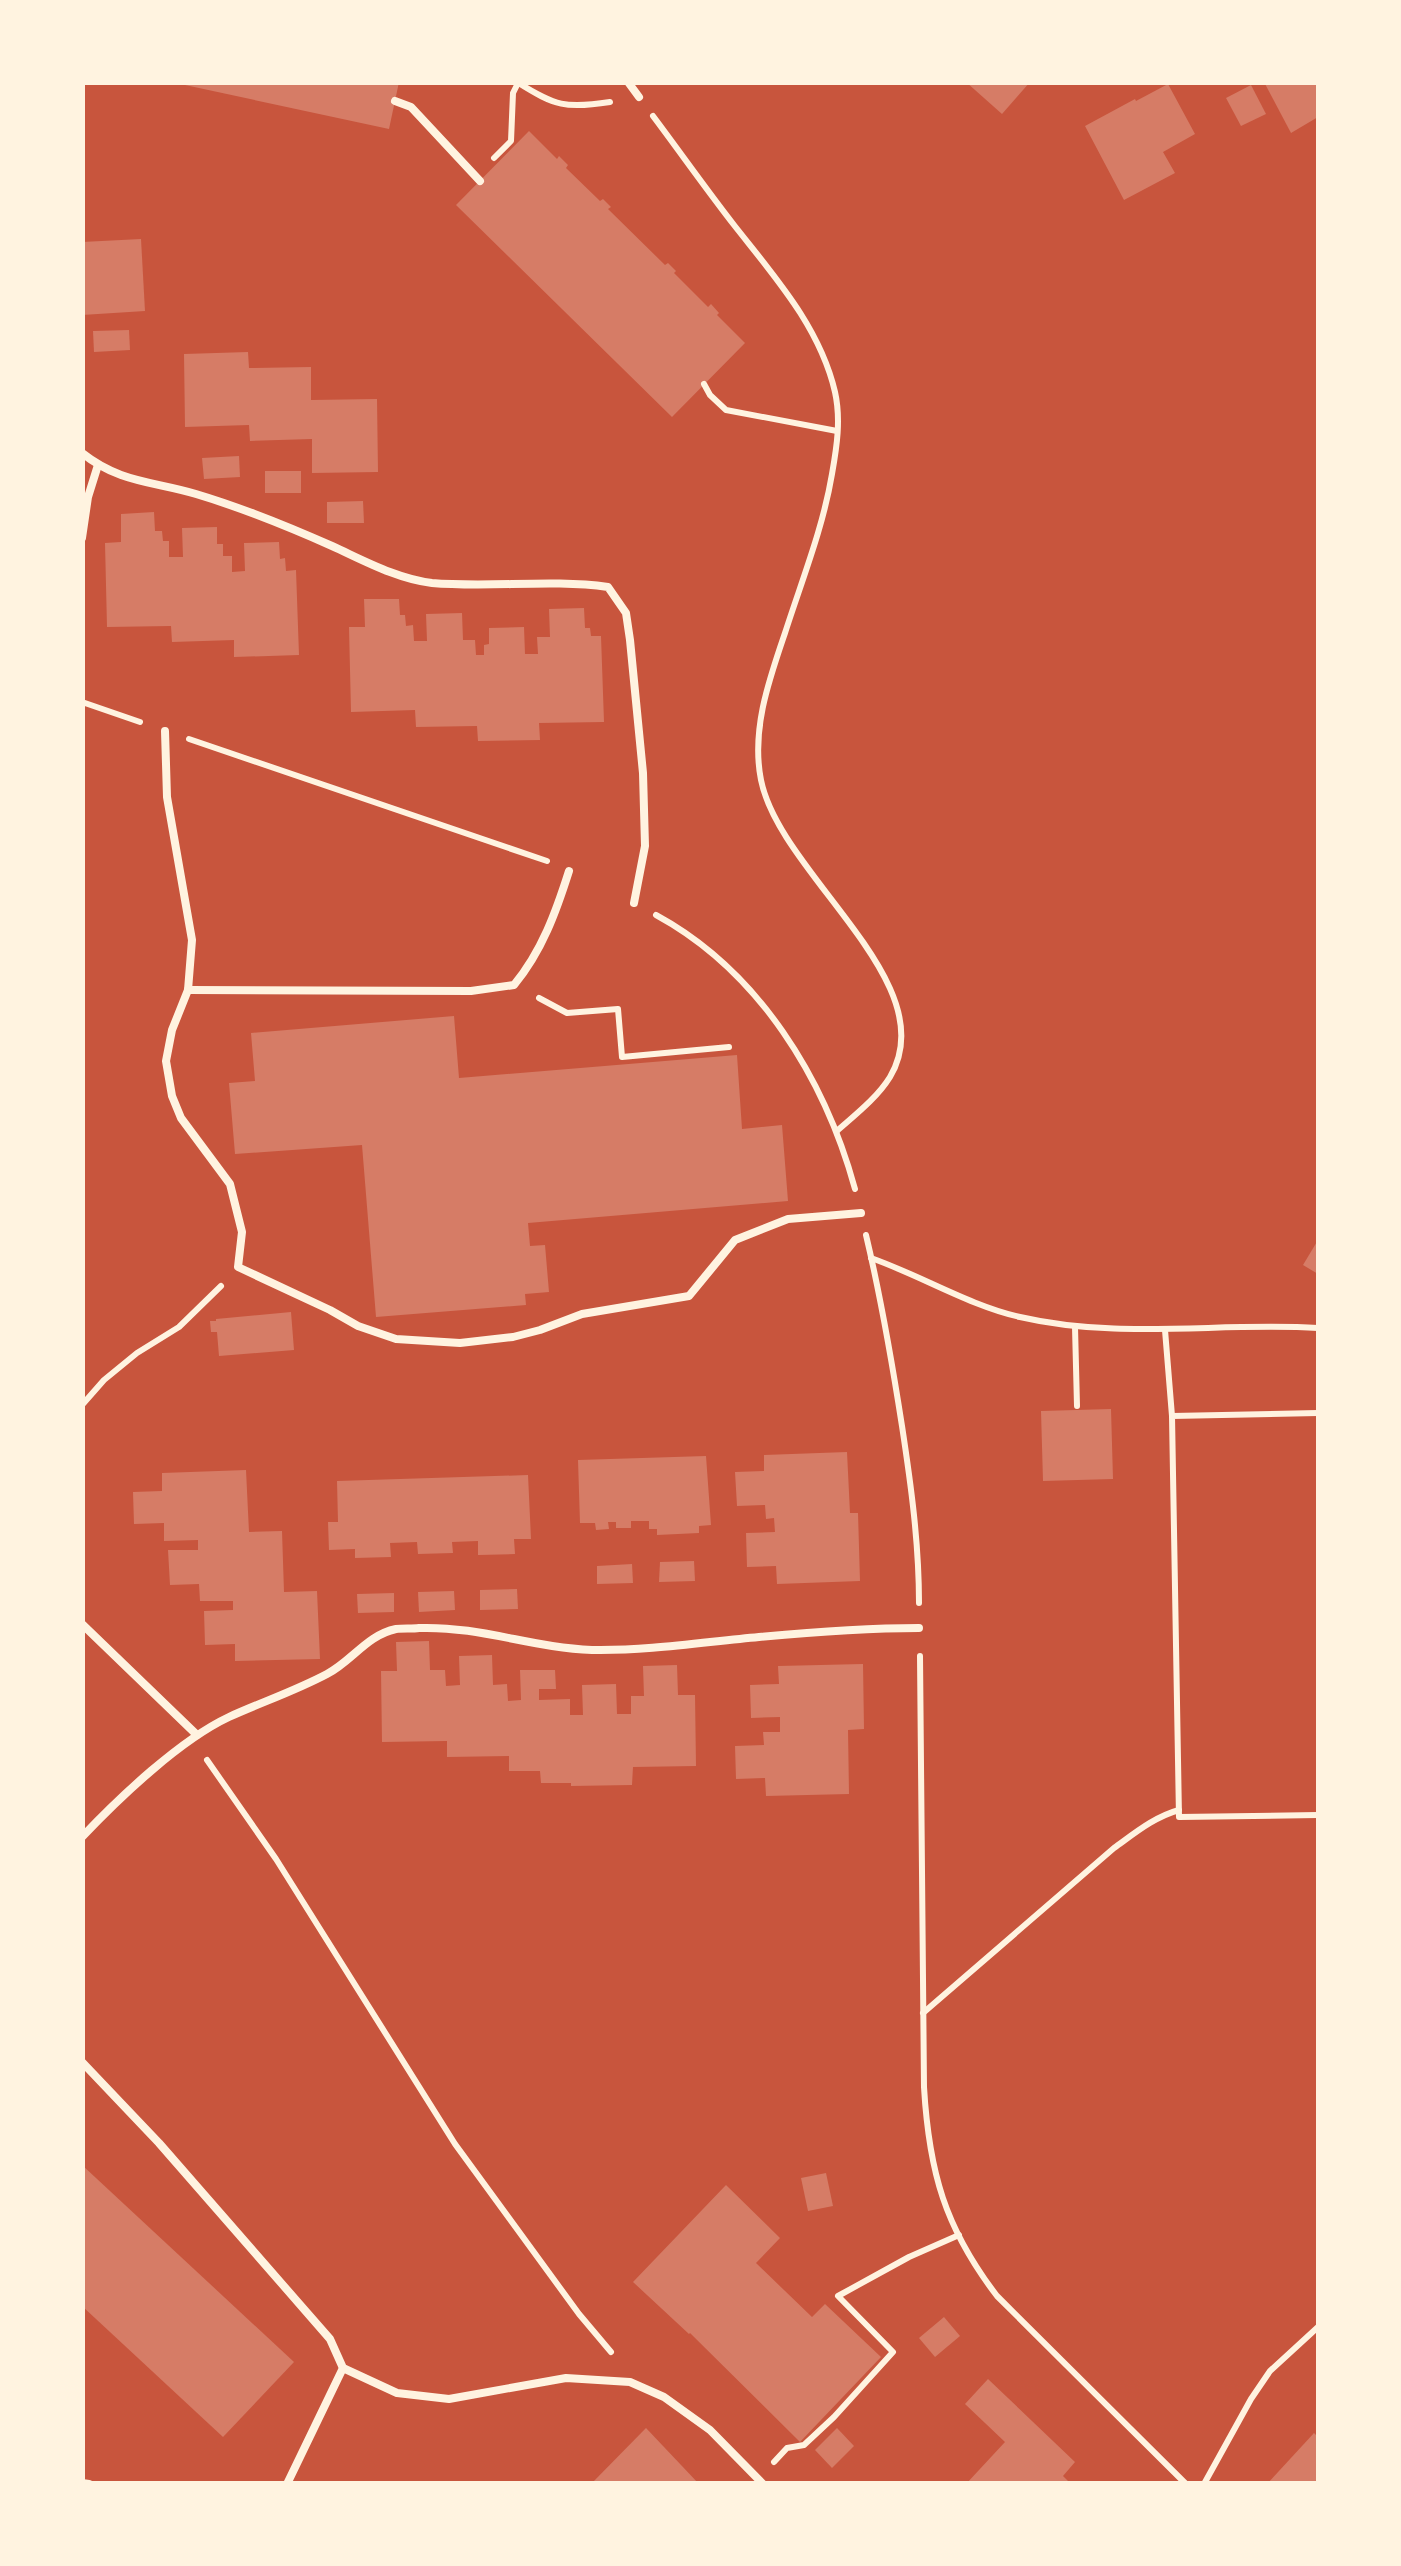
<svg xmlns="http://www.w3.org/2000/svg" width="1401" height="2566" font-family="'Sofia Sans Condensed',sans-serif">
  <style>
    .building { fill: #d67c66 }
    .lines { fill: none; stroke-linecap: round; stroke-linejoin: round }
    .path { stroke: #fff3e0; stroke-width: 6 }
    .service { stroke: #fff3e0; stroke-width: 8 }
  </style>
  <rect width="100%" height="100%" fill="#c8553d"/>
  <g class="building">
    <path d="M171 82H399L389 129Z"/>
    <path d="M966 82H1030L1002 114Z"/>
    <path d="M1264 82H1318V117L1291 133Z"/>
    <path d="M1168 84 1195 134 1163 152 1175 173 1124 200 1085 126 1135 99 1136 101Z"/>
    <path d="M1251 85 1266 114 1241 126 1226 98Z"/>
    <path d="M529 131 557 159 559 156 568 165 566 168 600 201 603 199 611 207 608 209 665 265 668 263 676 271 674 273 708 307 711 304 719 313 717 315 745 343 672 417 456 205Z"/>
    <path d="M141 239 145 311 82 315V242Z"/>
    <path d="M129 330 130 350 94 352 93 331Z"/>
    <path d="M248 352 249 368 311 367V400L377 399 378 472 312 473V439L250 441 249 425 185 427 184 354Z"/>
    <path d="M239 456 240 477 204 479 202 458Z"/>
    <rect x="265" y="471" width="36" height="22"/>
    <path d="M363 501 364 523H327V502Z"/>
    <path d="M154 512 155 531H162L163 541H169V557H183L182 528 217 527V544H223V556H232V572L245 571 244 543 279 542 280 559 285 558 286 571 296 570 299 655 234 657V640L172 642 171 626 107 627 105 543 121 542V514Z"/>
    <path d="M364 599H399L400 615H405L406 626 413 625 414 641H427L426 614 462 613 463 640H475L476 655H484V645L489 644V628L524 627 525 654H538L537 637H550L549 609 584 608 585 628H590L591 636H601L604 722 539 723 540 740 478 741 477 726 416 727 415 710 351 712 349 627H365Z"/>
    <path d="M454 1016 459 1078 737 1055 742 1129 782 1125 788 1201 528 1223 530 1246 545 1245 549 1292 525 1294 526 1305 376 1317 362 1145 235 1154 229 1083 255 1081 251 1033Z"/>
    <path d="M1318 1240V1274L1303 1265Z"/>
    <path d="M291 1312 294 1350 219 1356 217 1332H211L210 1321H216V1319Z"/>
    <path d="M1111 1409 1113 1479 1043 1481 1041 1411Z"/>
    <path d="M847 1452 850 1513H858L860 1581 777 1584 776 1566 747 1567 746 1533 775 1532 774 1518 766 1519 765 1505 737 1506 735 1472 764 1471V1455Z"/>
    <path d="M706 1456 711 1525 699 1526V1533L657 1535V1529H649V1521H631V1528H616V1522H608L609 1529 596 1530 595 1523H580L578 1460Z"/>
    <path d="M246 1470 249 1532 282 1531 284 1592 317 1591 320 1659 235 1661V1644L205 1645 204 1611 233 1610V1601H200L199 1584 170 1585 168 1550H198V1540L164 1541V1523L134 1524 133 1492 162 1491V1473Z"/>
    <path d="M528 1475 531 1539H514L515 1554 478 1555V1541L452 1542 453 1553 418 1554 417 1542 390 1543 391 1557 355 1558V1549L329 1550 328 1522H338L337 1481Z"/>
    <path d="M694 1561 695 1581 659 1582 660 1562Z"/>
    <path d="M632 1564 633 1583 597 1584V1566Z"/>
    <path d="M517 1589 518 1609 480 1610V1590Z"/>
    <path d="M454 1591 455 1610 419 1612 418 1592Z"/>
    <path d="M394 1593V1612L358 1613 357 1594Z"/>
    <path d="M429 1641 430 1670H445L446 1686 460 1685 459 1656 492 1655 493 1685 507 1684 508 1701 521 1700 520 1670H555L556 1689H539V1700L570 1699V1715H583L582 1685 616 1684 617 1714H631V1696H644L643 1666 677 1665 678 1695H695L696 1766 633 1767 632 1785 571 1786V1783H541L540 1771H509V1756L447 1757V1741L382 1742 381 1671H397L396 1642Z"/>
    <path d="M863 1664 864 1729 848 1730 849 1794 766 1796 765 1778 736 1779 735 1746 764 1745 763 1732H780V1717L751 1718 750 1685 779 1684 778 1666Z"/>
    <path d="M82 2165 294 2362 223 2437 82 2306Z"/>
    <path d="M826 2173 833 2206 808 2211 801 2178Z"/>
    <path d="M726 2185 780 2238 756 2263 812 2317 825 2304 881 2357 800 2442 690 2333 689 2334 633 2282Z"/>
    <path d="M944 2317 960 2336 935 2357 919 2338Z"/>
    <path d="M988 2379 1075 2462 1063 2476 1071 2484H966L1005 2442 965 2404Z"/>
    <path d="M646 2428 699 2484H591Z"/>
    <path d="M837 2428 854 2446 832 2468 815 2450Z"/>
    <path d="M1314 2433 1318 2437V2484H1267Z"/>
  </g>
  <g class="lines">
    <g class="path">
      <path d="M517 82C555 106 566 109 610 102"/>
      <path d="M653 116C680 152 706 189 734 225 774 276 820 327 835 392 841 419 837 446 832 474 823 528 802 580 785 633 769 680 751 730 761 780 780 875 946 983 890 1077 877 1098 855 1115 837 1131"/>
      <path d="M494 158 511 141 513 93 518 83"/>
      <path d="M704 384 710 395 726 410 837 431"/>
      <path d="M82 702 140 722"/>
      <path d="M189 739 547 861"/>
      <path d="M656 915C759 971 825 1079 855 1189"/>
      <path d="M539 998 567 1013 618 1009 622 1057 729 1047"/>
      <path d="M866 1235C881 1298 892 1362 902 1426 911 1485 919 1543 919 1603"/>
      <path d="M871 1258C922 1276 968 1305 1020 1317 1119 1340 1219 1322 1318 1328"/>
      <path d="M1075 1327 1077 1406"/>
      <path d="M1165 1330 1172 1416"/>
      <path d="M82 1405 104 1380 137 1353 179 1327 221 1286"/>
      <path d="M1318 1413 1172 1416 1179 1817 1318 1815"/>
      <path d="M920 1656 924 2087C929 2172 945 2228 997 2296L1186 2484"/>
      <path d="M207 1760 276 1859 455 2144 579 2314 611 2352"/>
      <path d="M923 2013 1114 1848C1135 1833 1154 1817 1179 1810"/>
      <path d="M774 2462 787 2448 804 2445 834 2417 893 2352 838 2296 909 2257 959 2235"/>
      <path d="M1204 2484 1251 2399 1270 2371 1318 2327"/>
    </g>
    <g class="service">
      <path d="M628 82 639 97"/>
      <path d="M395 101 411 107 480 181"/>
      <path d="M82 453C120 483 152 481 196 494 243 508 287 526 332 546 363 560 397 579 432 583 490 588 550 579 608 587L626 613 630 640 643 773 645 846 634 903"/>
      <path d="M82 538 88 497 98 465"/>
      <path d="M165 731 167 797 192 940 188 990 172 1030 166 1061 172 1096 181 1118 230 1184 242 1232 238 1267 330 1310 358 1326 396 1339 460 1343 513 1337 540 1330 582 1314 689 1296 735 1240 788 1219 861 1213"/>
      <path d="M188 990 471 991 514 985C542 951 556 912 569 871"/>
      <path d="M82 1624 197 1735"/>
      <path d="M82 1837C120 1797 180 1740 229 1717 262 1702 295 1691 327 1674 352 1661 367 1635 396 1629 403 1628 412 1629 419 1628 481 1626 532 1648 592 1650 648 1651 704 1642 759 1637 812 1632 865 1628 919 1628"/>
      <path d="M82 2062 159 2143 330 2339 343 2368 397 2393 449 2399 566 2378 630 2382 664 2397 710 2430 763 2484"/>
      <path d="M82 2483 89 2484"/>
      <path d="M287 2484 343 2368"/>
    </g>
  </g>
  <rect width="1401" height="2566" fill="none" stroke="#fff3e0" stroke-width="170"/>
</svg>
